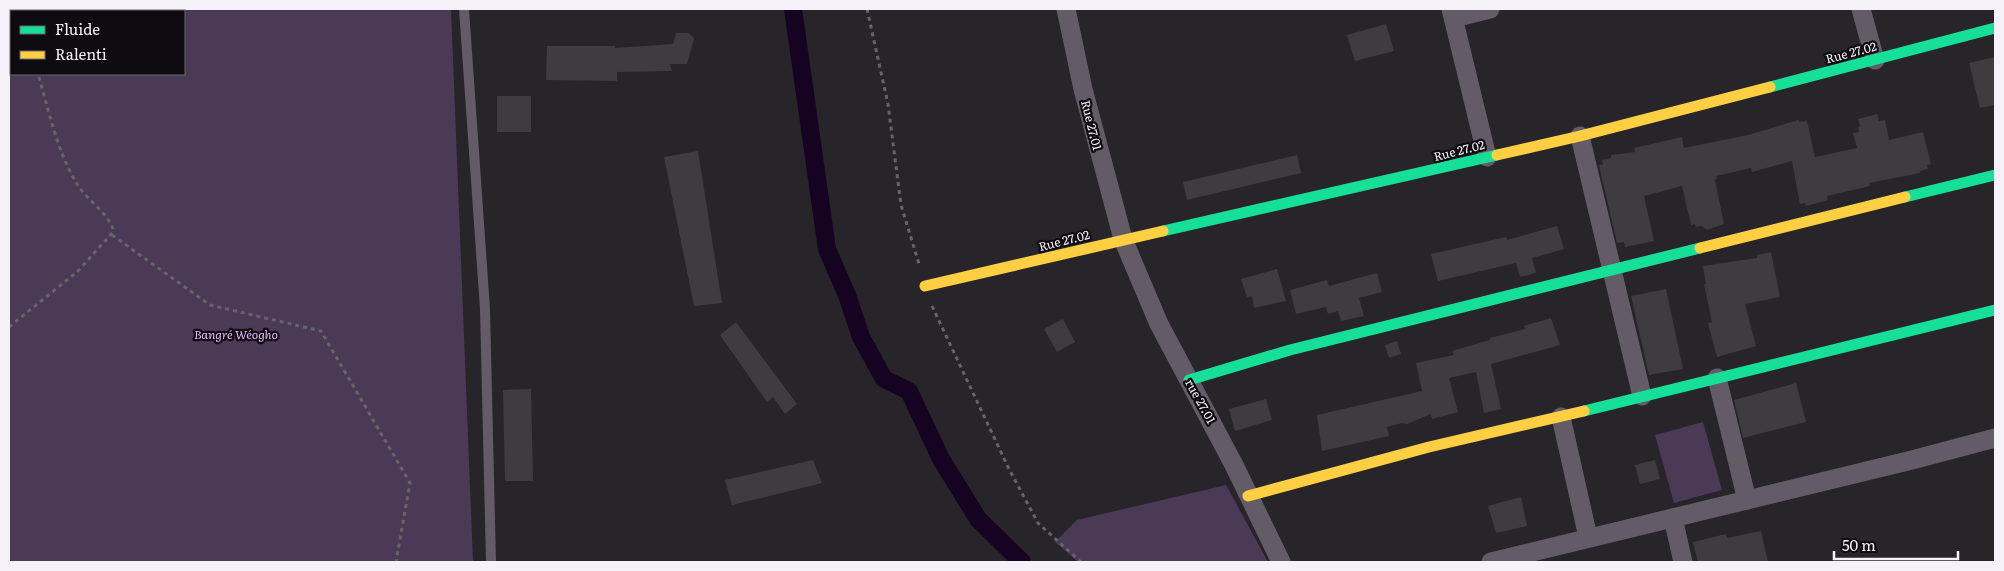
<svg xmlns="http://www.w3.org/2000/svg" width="2004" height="571" font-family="Literata,serif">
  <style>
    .green { fill: #4a3a55; fill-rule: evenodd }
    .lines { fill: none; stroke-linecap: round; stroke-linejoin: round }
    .canal { stroke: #160321; stroke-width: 18 }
    .building { fill: #3f3c41 }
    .path { stroke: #68626b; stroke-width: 3; stroke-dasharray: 4 4; stroke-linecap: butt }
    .lane { stroke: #635c67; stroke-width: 10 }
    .street { stroke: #635c67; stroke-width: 19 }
    .fast { stroke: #16e098; stroke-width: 11 }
    .slow { stroke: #ffcf43; stroke-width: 11 }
    .labels { text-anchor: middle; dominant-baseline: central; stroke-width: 4.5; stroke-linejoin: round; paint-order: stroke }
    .street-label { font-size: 12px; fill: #f5f1f8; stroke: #0f0c11 }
    .park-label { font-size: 12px; font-style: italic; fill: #e0b4fc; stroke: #0f0c11 }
  </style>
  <rect width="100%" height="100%" fill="#27242a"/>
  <g class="green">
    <path d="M9 9H451L473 562H9ZM11 11H184V74H11Z"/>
    <path d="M1703 422 1722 490 1674 503 1655 435Z"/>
    <path d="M1226 485 1268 562H1078L1055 542 1077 520Z"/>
  </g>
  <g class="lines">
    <path class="canal" d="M793 9 827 249 847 295 861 337 884 379 909 391 941 459 978 519 1022 562"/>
  </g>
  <g class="building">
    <path d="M1386 24 1394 51 1355 61 1347 35Z"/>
    <path d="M676 33H688L694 38 687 64H670L672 71 617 72V81L546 80 547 46H615V48L673 44Z"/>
    <path d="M1995 57V105L1980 108 1969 63Z"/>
    <rect x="497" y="96" width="34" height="36"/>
    <path d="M1877 114 1879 121 1885 120 1889 140 1923 132 1931 164 1927 165 1928 169 1920 171V173L1869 183 1870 186 1827 196 1828 200 1806 206 1805 203 1800 204 1792 161 1752 172 1751 168 1716 176 1717 179 1715 180 1724 224 1707 230 1702 226 1696 227 1695 224 1691 225 1682 186 1644 196 1654 241 1625 247 1624 242 1617 243 1599 165H1603L1602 160 1611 158V155L1635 152 1634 148 1682 137 1684 148 1748 135 1798 120 1799 122 1807 121 1815 157 1857 148 1853 133 1859 132 1858 127 1860 126 1858 119Z"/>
    <path d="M698 151 722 303 694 306 664 157Z"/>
    <path d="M1297 155 1301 173 1187 200 1183 182Z"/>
    <path d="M1557 226 1564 249 1532 258 1536 273 1520 277 1516 263 1438 281 1431 254 1506 237 1507 240Z"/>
    <path d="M1771 252 1780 297 1745 304 1756 346 1717 357 1708 323 1712 322 1704 284H1706L1703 266 1757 258V255Z"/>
    <path d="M1277 269 1286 301 1254 308 1252 296 1247 297 1241 279Z"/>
    <path d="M1377 273 1382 292 1359 298 1364 316 1341 321 1338 311 1328 314 1326 307 1296 314 1290 290 1327 280 1329 286Z"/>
    <path d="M1666 289 1683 369 1649 375 1631 296Z"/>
    <path d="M1551 318 1560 345 1491 364 1501 409 1484 413 1476 372 1449 378 1458 412 1432 419 1431 414 1407 424 1402 423 1387 427 1389 436 1322 451 1317 415 1422 391 1416 363 1454 355 1452 351 1490 340V338L1525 329 1524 326Z"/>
    <path d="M1063 319 1075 342 1057 352 1044 329Z"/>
    <path d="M736 322 797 404 785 414 773 397 767 402 720 335Z"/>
    <path d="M1397 341 1401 354 1389 358 1385 345Z"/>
    <path d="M1796 383 1806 422 1743 438 1734 400Z"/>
    <path d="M531 389 533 481H505L503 390Z"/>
    <path d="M1266 399 1272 420 1235 431 1229 409Z"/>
    <path d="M813 460 822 483 732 505 725 480Z"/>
    <path d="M1655 460 1660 479 1640 484 1635 465Z"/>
    <path d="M1521 497 1527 526 1496 533 1488 506Z"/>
    <path d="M1761 531 1768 562H1698L1693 542 1726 534 1727 538Z"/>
  </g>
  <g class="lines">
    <g class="path">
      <path d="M22 9V11"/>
      <path d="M867 9 888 104 901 205 920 267"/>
      <path d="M112 235 210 305 321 331 410 483 396 562"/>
      <path d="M932 306 1009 469 1038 523 1081 562"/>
      <path d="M9 327 78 271 113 232C114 219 87 199 79 187 57 153 49 111 38 74"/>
    </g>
    <path class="lane" d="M464 9 485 309 491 562"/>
    <g class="street">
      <path d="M1066 9 1083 89 1123 239 1159 324 1234 465 1281 562"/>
      <path d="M1451 9 1487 157"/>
      <path d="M1861 9 1875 60"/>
      <path d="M1454 18 1490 9"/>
      <path d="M1580 136 1642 396"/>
      <path d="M1717 378 1747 500"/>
      <path d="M1561 417 1588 537"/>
      <path d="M1673 518 1683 562"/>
      <path d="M1491 562 1912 460 1995 438"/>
    </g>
    <g class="fast">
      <path d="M1770 87 1995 28"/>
      <path d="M1905 197 1995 175"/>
      <path d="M1163 231 1497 155"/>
      <path d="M1189 380 1290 350 1700 248"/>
      <path d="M1584 411 1995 310"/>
    </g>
    <g class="slow">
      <path d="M1497 155 1580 136 1770 87"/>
      <path d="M1700 248 1905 197"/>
      <path d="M925 286 1163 231"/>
      <path d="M1248 496 1429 447 1584 411"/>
    </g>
  </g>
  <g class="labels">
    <g class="street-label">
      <text transform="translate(1851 52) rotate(-15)">Rue 27.02</text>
      <text transform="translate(1092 125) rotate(76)">Rue 27.01</text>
      <text transform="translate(1459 150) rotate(-14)">Rue 27.02</text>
      <text transform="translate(1064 240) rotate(-14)">Rue 27.02</text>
      <text transform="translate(1201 401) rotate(61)">rue 27.01</text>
    </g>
    <g class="park-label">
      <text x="236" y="334">Bangré Wéogho</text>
    </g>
  </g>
  <rect width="2004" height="571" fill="none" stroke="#f5f1f8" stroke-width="20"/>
  <rect x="10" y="10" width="175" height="65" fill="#0f0c11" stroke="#6b686d"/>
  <rect x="20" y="26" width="25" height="8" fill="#16e098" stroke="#6b686d"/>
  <text x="55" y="35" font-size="15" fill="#f5f1f8">Fluide</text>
  <rect x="20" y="51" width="25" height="8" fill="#ffcf43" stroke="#6b686d"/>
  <text x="55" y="60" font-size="15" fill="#f5f1f8">Ralenti</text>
  <path d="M1834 551v8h124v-8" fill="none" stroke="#f5f1f8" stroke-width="2.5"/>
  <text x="1842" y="551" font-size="15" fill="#f5f1f8" stroke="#0f0c11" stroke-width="4" paint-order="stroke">50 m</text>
</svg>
